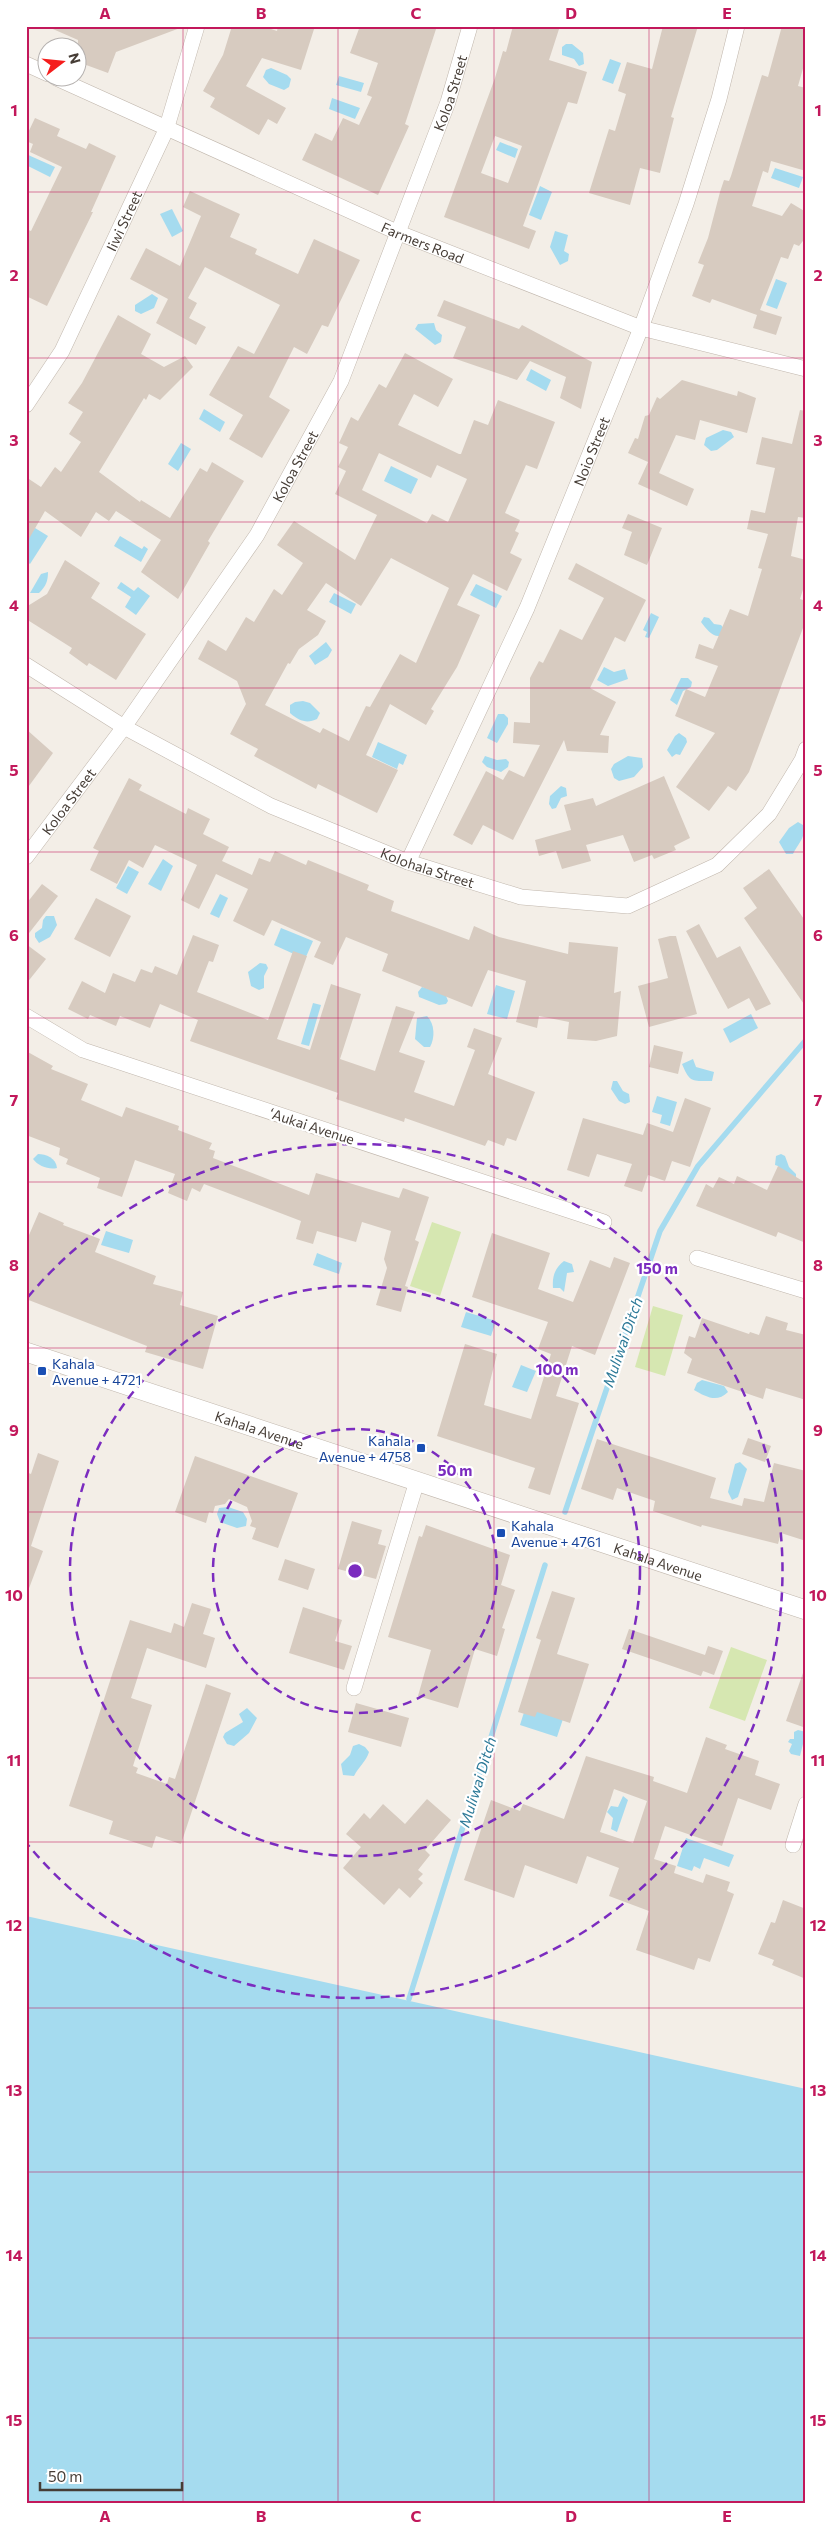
<svg xmlns="http://www.w3.org/2000/svg" width="832" height="2530" font-family="Commissioner,sans-serif">
  <style>
    .green { fill: #d6e7b1 }
    .water { fill: #a5dbef }
    .lines { fill: none; stroke-linecap: round; stroke-linejoin: round }
    .stream { stroke: #a5dbef; stroke-width: 5.5 }
    .building { fill: #d7cbc0; fill-rule: evenodd }
    .minor-casing { stroke: #c1b7ad; stroke-width: 16 }
    .tertiary-casing { stroke: #c1b7ad; stroke-width: 20 }
    .minor { stroke: #fff; stroke-width: 15 }
    .tertiary { stroke: #fff; stroke-width: 19 }
    .grid { fill: none; stroke: #c2185b; stroke-width: 1; stroke-opacity: 0.55 }
    .ring { fill: none; stroke: #7b2cbf; stroke-width: 2.5; stroke-dasharray: 9 6 }
    .transit-dot { fill: #1a4fb4; stroke: #fff; stroke-width: 2 }
    .labels { text-anchor: middle; dominant-baseline: central; stroke-width: 4.5; stroke-linejoin: round; paint-order: stroke }
    .street-label { font-size: 14px; fill: #463d36; stroke: #fff }
    .transit-label { font-size: 14px; fill: #164399; stroke: #fff; text-anchor: start }
    .water-label { font-size: 15px; font-style: italic; fill: #2d7a98; stroke: #fff }
    .centre { fill: #7b2cbf; stroke: #fff; stroke-width: 2.5 }
    .ring-label { font-size: 15px; text-anchor: middle; font-weight: bold; fill: #7b2cbf; stroke: #fff; stroke-width: 4.5; stroke-linejoin: round; paint-order: stroke }
    .neatline { fill: none; stroke: #c2185b; stroke-width: 2 }
    .grid-label { font-size: 16px; text-anchor: middle; font-weight: bold; fill: #c2185b }
  </style>
  <rect width="100%" height="100%" fill="#f3eee7"/>
  <g class="green">
    <path d="M432 1222 461 1232 440 1296 410 1286Z"/>
    <path d="M653 1306 683 1315 665 1376 635 1367Z"/>
    <path d="M731 1647 767 1660 745 1721 709 1708Z"/>
  </g>
  <g class="water">
    <path d="M566 44H572L583 53 584 64 579 66 574 59 562 55V47Z"/>
    <path d="M610 59 621 63 613 84 602 80Z"/>
    <path d="M271 68 287 75 291 79 289 87 284 90 269 84 263 77 266 70Z"/>
    <path d="M339 76 364 83 361 92 336 85Z"/>
    <path d="M332 98 360 108 355 119 329 109Z"/>
    <path d="M500 142 518 149 515 158 496 150Z"/>
    <path d="M26 154 55 167 50 177 26 165Z"/>
    <path d="M775 168 803 177 799 188 771 178Z"/>
    <path d="M540 186 552 192 541 220 529 215Z"/>
    <path d="M172 209 183 231 172 237 160 214Z"/>
    <path d="M555 231 568 235 564 251 569 254 568 261 560 265 550 247Z"/>
    <path d="M776 279 787 283 777 309 766 305Z"/>
    <path d="M152 294 158 298 154 308 141 314 135 311V305Z"/>
    <path d="M434 323 436 330 442 335 441 342 435 345 415 329 418 324Z"/>
    <path d="M531 369 551 380 546 391 526 380Z"/>
    <path d="M204 409 225 422 220 432 199 419Z"/>
    <path d="M723 430 731 432 734 437 717 450 711 451 704 445 706 438Z"/>
    <path d="M181 443 191 449 178 471 168 464Z"/>
    <path d="M391 466 418 479 411 494 384 481Z"/>
    <path d="M35 528 48 536 30 564 26 561V541Z"/>
    <path d="M120 536 142 549 144 546 148 549 141 562 114 546Z"/>
    <path d="M48 572C48 581 46 586 39 593H30L41 574Z"/>
    <path d="M121 582 134 591 138 587 150 596 136 615 125 607 131 597 117 588Z"/>
    <path d="M476 584 502 596 496 608 470 595Z"/>
    <path d="M334 593 356 604 351 614 329 602Z"/>
    <path d="M651 613 659 617 649 638 645 637 647 632 643 630Z"/>
    <path d="M704 617 709 618 714 624 721 625 727 632C716 642 708 631 701 622Z"/>
    <path d="M326 642 332 650 328 657 315 665 309 656Z"/>
    <path d="M604 667 614 672 625 669 628 679 608 686 597 680Z"/>
    <path d="M681 678H688L692 682 691 687 683 691 677 705 670 700Z"/>
    <path d="M303 701 310 703 320 713 317 719C307 724 299 721 290 713V705L295 702Z"/>
    <path d="M498 714H504L508 718V724L497 743 487 738Z"/>
    <path d="M679 733 686 738 687 742 680 755 676 754 672 757 667 750 675 736Z"/>
    <path d="M378 742 407 755 403 765 399 763 397 769 372 757Z"/>
    <path d="M485 756 497 760 506 759 509 762 508 767 501 772 487 767 482 762Z"/>
    <path d="M628 756 642 758 643 767 634 777 619 781 614 778 611 769 614 764Z"/>
    <path d="M561 786 566 788 567 796 561 798 556 808 552 809 549 804 550 796Z"/>
    <path d="M798 822 803 825C807 836 798 844 793 854H786L779 842 789 828Z"/>
    <path d="M163 859 173 866 161 891 148 884Z"/>
    <path d="M128 866 139 872 127 894 116 888Z"/>
    <path d="M220 894 228 898 219 918 210 914Z"/>
    <path d="M46 916H54L57 925 50 937 39 943 35 937V933L42 928 43 920Z"/>
    <path d="M281 928 313 941 305 959 274 945Z"/>
    <path d="M260 963 266 964 268 968 264 976V988L259 990 251 986 248 972Z"/>
    <path d="M496 985 515 991 507 1019 487 1014Z"/>
    <path d="M422 987 445 993 448 1001 446 1004 439 1005 419 997 418 992Z"/>
    <path d="M313 1003 321 1005 309 1046 301 1044Z"/>
    <path d="M751 1014 758 1028 730 1043 723 1029Z"/>
    <path d="M427 1016C435 1024 435 1038 430 1047H424L415 1039 417 1018Z"/>
    <path d="M693 1059 696 1067 714 1072 712 1081C692 1081 690 1083 682 1064Z"/>
    <path d="M613 1081H617L623 1091 629 1094 630 1102 625 1104 619 1101 611 1089Z"/>
    <path d="M657 1096 677 1102 670 1126 660 1123 662 1115 652 1112Z"/>
    <path d="M38 1154C46 1154 56 1158 57 1168 49 1170 38 1166 33 1159Z"/>
    <path d="M781 1154 785 1156 789 1167 796 1174V1179L783 1177 778 1166 775 1165 776 1156Z"/>
    <path d="M106 1231 133 1240 129 1253 101 1245Z"/>
    <path d="M317 1253 342 1263 339 1274 313 1265Z"/>
    <path d="M564 1261 572 1264 574 1272 567 1273 564 1292 560 1288H553C552 1276 555 1268 564 1261Z"/>
    <path d="M466 1312 496 1321 491 1336 461 1327Z"/>
    <path d="M521 1365 536 1371 527 1392 512 1387Z"/>
    <path d="M702 1380 724 1386 728 1392C717 1403 706 1397 694 1390L697 1383Z"/>
    <path d="M740 1462 747 1469 738 1497 732 1500 728 1492 735 1464Z"/>
    <path d="M228 1507 243 1512 247 1519 246 1526 237 1528 220 1522 217 1514 219 1508Z"/>
    <path d="M526 1706 563 1719 557 1737 520 1725Z"/>
    <path d="M247 1708 257 1718 249 1733 234 1746 227 1744 223 1737 225 1733 243 1722 239 1714Z"/>
    <path d="M798 1730 806 1732 800 1756 791 1754 789 1751 792 1744 788 1742 790 1739H794V1732Z"/>
    <path d="M359 1744 365 1747 369 1752C366 1762 359 1766 354 1776L343 1775 341 1764 350 1755 353 1746Z"/>
    <path d="M623 1796 628 1800 617 1832 611 1829 613 1818 607 1812 611 1806 618 1807Z"/>
    <path d="M686 1838 734 1855 729 1867 704 1858 700 1869 694 1866 692 1871 677 1866Z"/>
    <path d="M26 1916 806 2089V2504H26Z"/>
  </g>
  <g class="lines">
    <g class="stream">
      <path d="M565 1512 660 1231 698 1166 806 1040"/>
      <path d="M409 1999 545 1565"/>
    </g>
  </g>
  <g class="building">
    <path d="M46 26H180V28L116 52 108 73 78 62V40Z"/>
    <path d="M232 26H262L277 31 278 26H315L301 70 262 58 246 86 286 108 277 124 268 119 259 135 210 107 215 98 203 91 223 55Z"/>
    <path d="M360 26H437L405 124 409 126 378 195 302 160 315 133 332 141 343 118 359 125 372 97 367 95 378 63 350 53Z"/>
    <path d="M513 26H560L549 60 587 72 577 104 568 102 523 226 536 231 529 249 444 217 495 78 503 51 506 52ZM495 136 522 146 508 183 481 173Z"/>
    <path d="M663 26H698L671 117 674 118 660 173 640 168 630 205 589 193 609 129 615 131 626 94 618 91 627 62 652 69Z"/>
    <path d="M782 26H806V58L798 86 806 88V171L771 161 768 173 763 171 752 206 782 216 791 203 806 212V237L799 246 794 244 788 259 781 257 760 310 782 317 776 335 753 328 757 315 712 299 710 303 692 296 704 265 698 263 708 238 720 192 724 180 729 181 731 176 762 75 768 77Z"/>
    <path d="M35 118 60 129 57 136 86 149 89 143 116 156 91 212H93L47 306 26 296V229L31 231 62 167 30 152 33 144 26 141V137Z"/>
    <path d="M190 191 240 214 230 237 257 249 255 254 298 274 314 239 360 260 328 327 322 325 307 354 294 347 269 397 290 410 262 458 229 439 243 415 209 395 238 346 254 354 280 305 205 267 188 298 197 303 189 318 206 327 196 345 156 323 168 299 130 279 146 248 180 266 201 216 183 207Z"/>
    <path d="M444 300 519 329 522 325 592 362 581 409 560 398 566 377 530 361 517 380 453 358 466 327 437 316Z"/>
    <path d="M118 315 151 334 141 354 164 367 185 356 193 367 160 400 149 394 146 400 144 398 99 472 140 502 141 500 170 518 200 468 207 472 212 462 244 481 208 541 210 543 178 599 141 572 161 540 116 511 109 521 96 512 81 537 45 511 26 544V477L41 487 55 467 61 472 81 442 69 434 83 412 68 403 82 383Z"/>
    <path d="M405 353 453 379 438 407 414 394 398 425 459 454H461L474 420 488 425 498 400 555 422 537 469 526 465 505 513 520 520 515 531 519 533 510 553 522 559 507 591 473 574 457 605 480 615 457 667 431 709 434 711 426 725 390 704 366 755 398 770 377 813 318 784 316 789 254 756 258 749 230 734 246 704 237 681 198 659 208 640 226 651 246 617 254 622 274 589 282 595 303 563 277 545 294 521 355 560 377 515 335 494 346 471 338 467 348 447 339 443 351 417 358 421 379 384 386 388ZM379 453 431 478 437 465 467 479 448 522 432 514 427 523 362 490ZM391 558 449 588 416 663 400 654 370 707 366 706 349 741 323 728 320 733 265 705 288 663 290 664 299 649 318 635 326 621 307 610 326 583 361 606Z"/>
    <path d="M682 380 737 396 738 391 756 398 747 433 700 420 695 440 676 435 659 473 694 489 687 506 638 484 648 462 628 453 635 438 638 439 645 416 649 415 657 397 660 399Z"/>
    <path d="M800 410 806 411V518L798 517 791 556 806 560V580L800 599 806 601V620L749 772 736 791 728 786 709 811 676 787 715 733 675 716 686 689 705 697 718 666 695 658 699 644 713 649 730 609 748 616 762 569 758 568 768 534 747 529 751 510 765 513 775 468 756 464 762 437 792 444Z"/>
    <path d="M628 514 662 528 647 565 624 555 632 532 622 528Z"/>
    <path d="M65 560 100 583 91 598 146 634 116 680 89 663 87 666 69 653 72 648 26 619V607L47 594Z"/>
    <path d="M576 563 646 600 625 642 615 637 590 688 616 702 600 735 609 736 608 753 567 751 564 740 513 840 483 825 472 845 453 835 486 771 503 780 509 770 524 777 540 745 513 743 514 722 530 723V678L539 661 543 663 560 629 582 640 604 598 568 579Z"/>
    <path d="M26 729 53 753 26 790Z"/>
    <path d="M664 776 690 838 674 846 676 850 654 859 652 855 634 862 623 835 586 845 591 861 562 869 556 851 539 856 535 840 571 830 564 805 593 798 596 806Z"/>
    <path d="M129 778 142 785 139 790 186 814 188 808 210 819 203 834 229 847 222 861 252 875 259 858 270 862 275 851 306 865 308 860 369 885 367 890 394 901 391 911 469 940 474 926 499 937 568 954 569 942 618 947 614 993 621 991 617 1036 596 1041 567 1039 569 1022 539 1016 537 1028 516 1022 526 981 488 970 472 1007 382 971 388 954 346 937 333 965 314 957 321 942 272 920 264 936 233 921 248 889 216 874 199 909 181 900 197 865 155 845 143 868 129 860 117 884 90 870 99 851 93 848Z"/>
    <path d="M769 869 806 922V1007L744 918 757 908 743 888Z"/>
    <path d="M42 884 58 896 26 937V904Z"/>
    <path d="M96 898 131 916 110 957 74 939Z"/>
    <path d="M699 924 717 958 740 946 771 1004 756 1011 749 998 728 1009 686 931Z"/>
    <path d="M193 935 219 945 213 962 209 961 197 992 268 1020 293 951 307 956 277 1039 310 1050 331 984 361 994 340 1059 375 1071 396 1006 415 1012 399 1052 425 1061 414 1092 454 1106 475 1050 467 1047 474 1028 502 1038 488 1074 535 1092 516 1141 507 1138 504 1146 488 1140 485 1146 405 1118 404 1122 336 1099 338 1093 190 1041 198 1020 160 1004 150 1028 120 1016 116 1026 90 1015 88 1019 68 1009 82 981 105 993 113 973 135 982 141 969 152 973 155 966 177 975Z"/>
    <path d="M670 936H676L697 1014 649 1027 638 986 668 978 658 939Z"/>
    <path d="M26 944 46 959 26 984Z"/>
    <path d="M654 1045 683 1052 678 1074 649 1067Z"/>
    <path d="M26 1051 53 1066 51 1069 88 1084 81 1100 122 1117 126 1107 179 1126 178 1130 212 1143 209 1149 215 1151 213 1158 309 1195 316 1173 399 1198 403 1188 429 1197 415 1240 419 1242 405 1286 408 1287 401 1312 376 1305 387 1268 384 1259 391 1231 362 1222 356 1242 317 1231 313 1244 296 1239 301 1221 204 1184 200 1192 192 1188 187 1201 168 1193 175 1174 135 1160 122 1197 97 1188 100 1178 66 1164 68 1159 59 1155 60 1148 26 1135Z"/>
    <path d="M685 1098 711 1108 690 1167 672 1161 665 1181 648 1175 642 1192 624 1186 632 1164 597 1154 589 1177 567 1170 583 1118 643 1135 647 1123 673 1132Z"/>
    <path d="M778 1166 806 1183V1243L778 1232 776 1237 696 1206 706 1184 713 1188 719 1177 734 1184 737 1176 767 1190Z"/>
    <path d="M39 1212 64 1223 63 1225 100 1239 95 1252 156 1276 153 1284 183 1292 180 1305 218 1316 203 1369 145 1352 147 1346 26 1299V1242Z"/>
    <path d="M492 1233 550 1253 538 1289 573 1302 590 1260 610 1268 614 1257 630 1263 595 1355 572 1346 556 1396 579 1403 550 1495 528 1488 535 1468 437 1436 465 1344 497 1354 484 1405 531 1419 551 1354 538 1349 548 1322 472 1297Z"/>
    <path d="M766 1316 788 1323 786 1330 806 1335V1400L766 1388 763 1399 687 1373 692 1359 684 1353 689 1336 695 1338 702 1318 749 1334 750 1332 759 1335Z"/>
    <path d="M748 1438 771 1446 765 1462 742 1454Z"/>
    <path d="M597 1439 716 1478 710 1498 742 1506 744 1498 764 1502 774 1463 806 1471V1541L781 1533 778 1544 702 1525 701 1527 653 1511 655 1501 617 1488 613 1500 581 1489Z"/>
    <path d="M38 1453 59 1461 31 1546 43 1551 28 1591 26 1472 31 1474Z"/>
    <path d="M195 1456 298 1493 278 1548 252 1539 256 1528 250 1526 252 1521 247 1507 229 1499 225 1504 215 1506 213 1513 209 1512 206 1523 175 1512Z"/>
    <path d="M352 1521 382 1530 378 1544 386 1546 376 1579 338 1569Z"/>
    <path d="M426 1525 510 1555 501 1585 515 1590 502 1628 505 1629 497 1656 475 1649 458 1708 418 1696 431 1650 388 1637 419 1536 422 1537Z"/>
    <path d="M285 1559 315 1569 308 1590 278 1580Z"/>
    <path d="M552 1591 575 1598 557 1654 589 1664 570 1723 537 1712 535 1717 518 1712 541 1640 536 1638Z"/>
    <path d="M192 1603 211 1609 203 1634 215 1638 206 1668 147 1648 131 1698 152 1705 133 1766 138 1768 136 1773 167 1784 169 1777 175 1779 206 1684 231 1693 181 1844 156 1836 152 1848 109 1834 113 1821 69 1806 130 1620 171 1633 174 1623 184 1627Z"/>
    <path d="M303 1607 342 1620 335 1641 352 1646 344 1670 289 1653Z"/>
    <path d="M629 1629 705 1655 708 1646 723 1651 714 1675 703 1671 701 1676 622 1649Z"/>
    <path d="M803 1673H806V1728L786 1721Z"/>
    <path d="M356 1703 409 1718 401 1747 348 1732Z"/>
    <path d="M706 1737 727 1745 725 1749 759 1761 755 1775 780 1784 771 1810 738 1798 722 1846 665 1826 654 1859 676 1866 674 1873 703 1883 706 1874 730 1882 727 1891 734 1894 710 1962 698 1958 694 1970 636 1950 649 1911 609 1896 619 1868 587 1856 577 1884 525 1865 514 1898 464 1880 491 1800 520 1811 523 1804 564 1819 586 1756 654 1777 653 1781 687 1793ZM614 1789 647 1801 633 1843 600 1832Z"/>
    <path d="M427 1799 451 1820 425 1850 430 1855 418 1870 423 1874 418 1879 423 1883 410 1898 399 1888 384 1905 343 1868 361 1847 346 1834 364 1813 370 1819 383 1804 405 1824Z"/>
    <path d="M783 1900 806 1909V1979L772 1965 774 1960 758 1954 771 1922 775 1923Z"/>
  </g>
  <g class="lines">
    <defs>
      <g id="minor">
        <path d="M26 64 48 74"/>
        <path id="s1" d="M56 78 399 233 641 328 806 369"/>
        <path id="s2" d="M26 405 62 351 166 130 197 26"/>
        <path id="s3" d="M26 665 124 727 271 806 408 862 521 897 628 906 717 865 769 814 802 760 806 749"/>
        <path id="s4" d="M26 857 124 727 257 535 341 381 448 102 470 26"/>
        <path id="s5" d="M408 862 527 608 641 328 686 204 719 99 737 26"/>
        <path d="M26 1016 83 1050 604 1222"/>
        <path d="M697 1258 806 1291"/>
        <path d="M354 1688 417 1481"/>
        <path d="M793 1845 806 1804"/>
      </g>
      <g id="tertiary">
        <path id="s6" d="M26 1352 806 1610"/>
      </g>
    </defs>
    <use href="#minor" class="minor-casing"/>
    <use href="#tertiary" class="tertiary-casing"/>
    <use href="#minor" class="minor"/>
    <use href="#tertiary" class="tertiary"/>
  </g>
  <path class="grid" d="M183 26V2504M338 26V2504M494 26V2504M649 26V2504M26 192H806M26 358H806M26 522H806M26 688H806M26 852H806M26 1018H806M26 1182H806M26 1348H806M26 1512H806M26 1678H806M26 1842H806M26 2008H806M26 2172H806M26 2338H806"/>
  <g class="ring">
    <circle cx="355" cy="1571" r="142"/>
    <circle cx="355" cy="1571" r="285"/>
    <path d="M28 1297A427 427 0 1 1 28 1845"/>
  </g>
  <g class="transit-dot">
    <rect x="37" y="1366" width="10" height="10" rx="2.5"/>
    <rect x="416" y="1443" width="10" height="10" rx="2.5"/>
    <rect x="496" y="1528" width="10" height="10" rx="2.5"/>
  </g>
  <g class="labels">
    <g class="street-label">
      <text stroke="none"><textPath href="#s4" startOffset="880">Koloa Street</textPath></text>
      <text stroke="none"><textPath href="#s2" startOffset="209">Iiwi Street</textPath></text>
      <text stroke="none"><textPath href="#s1" startOffset="402">Farmers Road</textPath></text>
      <text stroke="none"><textPath href="#s5" startOffset="450">Noio Street</textPath></text>
      <text stroke="none"><textPath href="#s4" startOffset="475">Koloa Street</textPath></text>
      <text stroke="none"><textPath href="#s4" startOffset="70">Koloa Street</textPath></text>
      <text stroke="none"><textPath href="#s3" startOffset="451">Kolohala Street</textPath></text>
      <text transform="translate(312 1126) rotate(18)">ʻAukai Avenue</text>
      <text stroke="none"><textPath href="#s6" startOffset="246">Kahala Avenue</textPath></text>
      <text stroke="none"><textPath href="#s6" startOffset="666">Kahala Avenue</textPath></text>
    </g>
    <g class="transit-label">
      <text x="52" y="1363">Kahala<tspan x="52" dy="16">Avenue + 4721</tspan></text>
      <text x="411" y="1440" text-anchor="end">Kahala<tspan x="411" dy="16">Avenue + 4758</tspan></text>
      <text x="511" y="1525">Kahala<tspan x="511" dy="16">Avenue + 4761</tspan></text>
    </g>
    <g class="water-label">
      <text transform="translate(622 1342) rotate(-71)">Muliwai Ditch</text>
      <text transform="translate(477 1782) rotate(-73)">Muliwai Ditch</text>
    </g>
  </g>
  <circle cx="355" cy="1571" r="8" class="centre"/>
  <g class="ring-label">
    <text x="657" y="1274">150 m</text>
    <text x="557" y="1375">100 m</text>
    <text x="455" y="1476">50 m</text>
  </g>
  <rect width="832" height="2530" fill="none" stroke="#ffffff" stroke-width="55"/>
  <g transform="translate(62 62) rotate(74)"><circle r="24" fill="#ffffff" stroke="#b5b1af"/>
  <path d="M0-4L9 19L0 12L-9 19Z" fill="#f51d1c"/>
  <text y="-8" font-size="14" font-weight="bold" text-anchor="middle" fill="#463d36">N</text>
  </g>
  <path d="M40 2482v8h142v-8" fill="none" stroke="#463d36" stroke-width="2.5"/>
  <text x="48" y="2482" font-size="15" fill="#463d36" stroke="#ffffff" stroke-width="4" paint-order="stroke">50 m</text>
  <rect x="28" y="28" width="776" height="2474" class="neatline"/>
  <g class="grid-label">
    <text x="105" y="19">A</text>
    <text x="261" y="19">B</text>
    <text x="416" y="19">C</text>
    <text x="571" y="19">D</text>
    <text x="727" y="19">E</text>
    <text x="14" y="116">1</text>
    <text x="818" y="116">1</text>
    <text x="14" y="281">2</text>
    <text x="818" y="281">2</text>
    <text x="14" y="446">3</text>
    <text x="818" y="446">3</text>
    <text x="14" y="611">4</text>
    <text x="818" y="611">4</text>
    <text x="14" y="776">5</text>
    <text x="818" y="776">5</text>
    <text x="14" y="941">6</text>
    <text x="818" y="941">6</text>
    <text x="14" y="1106">7</text>
    <text x="818" y="1106">7</text>
    <text x="14" y="1271">8</text>
    <text x="818" y="1271">8</text>
    <text x="14" y="1436">9</text>
    <text x="818" y="1436">9</text>
    <text x="14" y="1601">10</text>
    <text x="818" y="1601">10</text>
    <text x="14" y="1766">11</text>
    <text x="818" y="1766">11</text>
    <text x="14" y="1931">12</text>
    <text x="818" y="1931">12</text>
    <text x="14" y="2096">13</text>
    <text x="818" y="2096">13</text>
    <text x="14" y="2261">14</text>
    <text x="818" y="2261">14</text>
    <text x="14" y="2426">15</text>
    <text x="818" y="2426">15</text>
    <text x="105" y="2522">A</text>
    <text x="261" y="2522">B</text>
    <text x="416" y="2522">C</text>
    <text x="571" y="2522">D</text>
    <text x="727" y="2522">E</text>
  </g>
</svg>
